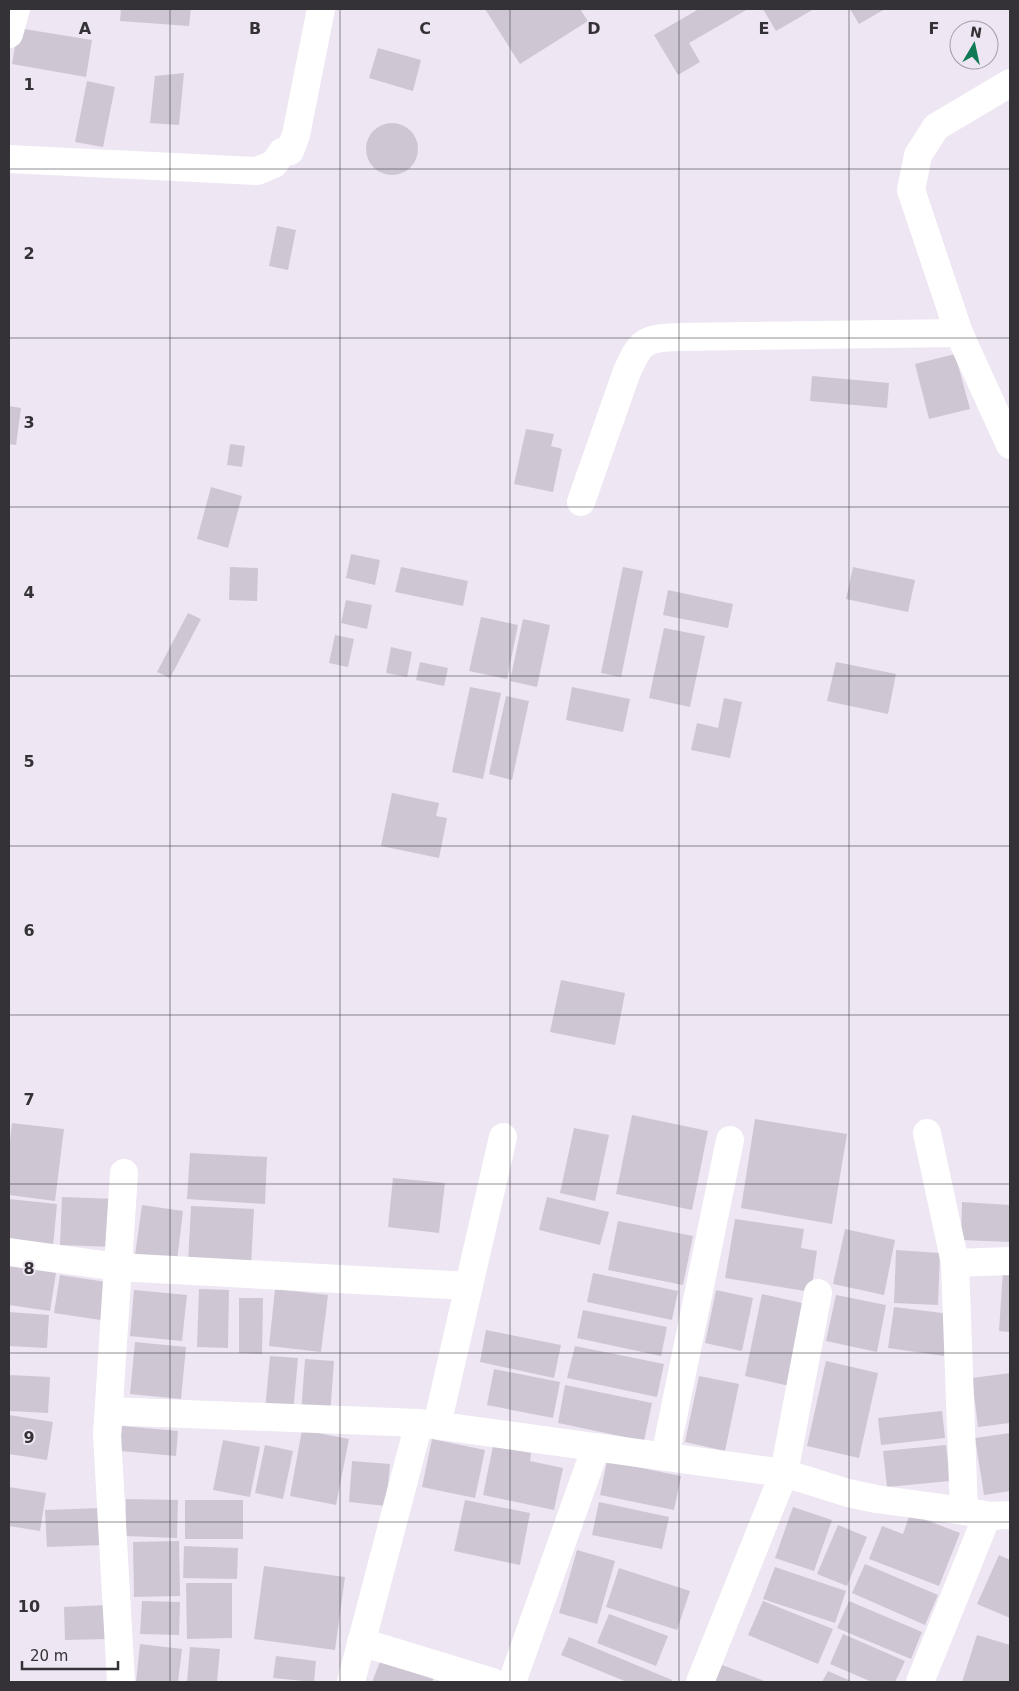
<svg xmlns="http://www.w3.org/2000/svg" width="1019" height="1691" font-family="'DejaVu Sans',sans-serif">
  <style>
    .building { fill: #cec7d3 }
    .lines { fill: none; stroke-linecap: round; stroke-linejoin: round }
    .minor { stroke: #fff; stroke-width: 28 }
    .grid { fill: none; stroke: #343236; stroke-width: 1; stroke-opacity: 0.55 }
    .grid-label { font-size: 16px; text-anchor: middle; font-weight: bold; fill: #343236; stroke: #eee6f2; stroke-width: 4; stroke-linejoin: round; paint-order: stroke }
  </style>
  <rect width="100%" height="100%" fill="#eee6f2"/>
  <g class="building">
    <path d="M121 9H191L189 26 120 21Z"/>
    <path d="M485 9H580L588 21 520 64Z"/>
    <path d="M699 9H748L689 43 700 62 678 75 654 35Z"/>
    <path d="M763 9H814L776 31Z"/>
    <path d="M850 9H885L859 24Z"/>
    <path d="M18 28 92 40 86 77 12 64Z"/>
    <path d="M378 48 421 60 413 91 369 78Z"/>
    <path d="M184 73 179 125 150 123 155 76Z"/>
    <path d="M87 81 115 87 103 147 75 142Z"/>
    <circle cx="392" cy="149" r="26"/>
    <path d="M277 226 296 230 288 270 269 266Z"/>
    <path d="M955 354 970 409 929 419 915 364Z"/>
    <path d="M812 376 889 383 887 408 810 401Z"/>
    <path d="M9 406 21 408 16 445 9 444Z"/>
    <path d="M526 429 554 434 551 446 562 449 553 492 514 484Z"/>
    <path d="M230 444 245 446 242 467 227 465Z"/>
    <path d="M211 487 242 496 228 548 197 539Z"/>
    <path d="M351 554 380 560 375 585 346 578Z"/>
    <path d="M230 567 258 568 257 601 229 600Z"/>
    <path d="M401 567 468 581 463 606 395 592Z"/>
    <path d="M623 567 643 571 621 677 601 673Z"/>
    <path d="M853 567 915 580 908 612 846 599Z"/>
    <path d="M668 590 733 604 728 628 663 615Z"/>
    <path d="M346 600 372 605 367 629 341 623Z"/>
    <path d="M188 613 201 619 170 678 157 672Z"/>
    <path d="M481 617 518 625 507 679 469 671Z"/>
    <path d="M523 619 550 625 537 687 510 681Z"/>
    <path d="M664 628 705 636 690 707 649 698Z"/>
    <path d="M335 635 354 639 348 667 329 663Z"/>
    <path d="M391 647 412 652 407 677 386 673Z"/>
    <path d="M420 662 448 668 444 686 416 680Z"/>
    <path d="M836 662 896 674 888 714 827 701Z"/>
    <path d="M470 687 501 693 483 779 452 772Z"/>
    <path d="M572 687 630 699 623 732 566 720Z"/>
    <path d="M506 696 529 701 512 780 489 774Z"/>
    <path d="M724 698 742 702 730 758 691 750 697 723 718 728Z"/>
    <path d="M392 793 439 803 436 816 447 818 439 858 381 846Z"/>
    <path d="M561 980 625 993 615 1045 550 1032Z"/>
    <path d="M632 1115 708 1131 692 1210 616 1194Z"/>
    <path d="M755 1119 847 1134 832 1224 741 1208Z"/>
    <path d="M12 1123 64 1129 55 1201 9 1195V1150Z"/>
    <path d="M574 1128 609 1135 595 1201 560 1193Z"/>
    <path d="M190 1153 267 1157 265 1204 187 1199Z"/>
    <path d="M393 1178 445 1183 439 1233 388 1227Z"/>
    <path d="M62 1197 116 1199 114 1247 60 1245Z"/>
    <path d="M547 1197 609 1212 600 1245 539 1230Z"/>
    <path d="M9 1199 57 1204 53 1247 9 1242Z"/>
    <path d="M962 1202 1010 1205V1242L961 1240Z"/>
    <path d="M142 1205 183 1211 177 1261 135 1255Z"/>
    <path d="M191 1206 254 1209 251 1266 188 1263Z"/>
    <path d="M735 1219 804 1229 801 1248 817 1251 811 1292 725 1278Z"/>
    <path d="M618 1221 693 1236 683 1285 608 1270Z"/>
    <path d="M845 1229 895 1240 884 1295 833 1284Z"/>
    <path d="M896 1250 940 1253 938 1305 894 1303Z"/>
    <path d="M9 1266 56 1273 50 1311 9 1305Z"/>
    <path d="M1003 1270 1010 1271V1332L999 1331Z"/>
    <path d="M593 1273 678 1291 672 1320 587 1302Z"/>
    <path d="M60 1275 113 1283 107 1321 54 1313Z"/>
    <path d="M199 1289 229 1290 228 1348 197 1347Z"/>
    <path d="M275 1289 328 1295 321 1352 269 1346Z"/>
    <path d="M134 1290 187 1295 182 1341 130 1336Z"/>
    <path d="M716 1290 753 1298 742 1351 705 1343Z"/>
    <path d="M762 1294 811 1305 794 1387 745 1376Z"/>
    <path d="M836 1295 886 1305 877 1352 826 1341Z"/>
    <path d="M239 1298H263L262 1354 239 1353Z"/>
    <path d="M894 1307 950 1314 944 1356 888 1348Z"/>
    <path d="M583 1310 667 1327 661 1356 577 1338Z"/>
    <path d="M9 1312 49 1315 47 1348 9 1346Z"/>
    <path d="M486 1330 561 1345 554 1378 480 1362Z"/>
    <path d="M135 1342 186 1347 181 1399 130 1394Z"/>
    <path d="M575 1346 664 1364 657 1397 567 1378Z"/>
    <path d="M270 1356 298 1358 293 1414 265 1411Z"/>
    <path d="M305 1359 334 1361 330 1416 301 1413Z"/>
    <path d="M826 1361 878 1373 859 1458 807 1446Z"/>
    <path d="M494 1369 560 1382 553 1418 487 1405Z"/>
    <path d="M1010 1373V1423L978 1427 972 1378Z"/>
    <path d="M9 1375 50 1377 48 1413 9 1411Z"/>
    <path d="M699 1376 739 1384 725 1451 685 1442Z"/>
    <path d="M565 1385 652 1403 644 1441 558 1423Z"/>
    <path d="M942 1411 945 1438 881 1445 878 1418Z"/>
    <path d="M9 1415 53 1422 47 1460 9 1454Z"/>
    <path d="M122 1426 178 1431 176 1456 120 1451Z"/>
    <path d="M302 1430 349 1439 336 1505 290 1496Z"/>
    <path d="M1010 1433V1491L984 1495 975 1438Z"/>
    <path d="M432 1439 485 1450 475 1498 422 1487Z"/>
    <path d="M223 1440 260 1447 250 1497 213 1490Z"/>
    <path d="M265 1445 293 1451 283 1499 255 1493Z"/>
    <path d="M946 1445 950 1481 887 1487 883 1451Z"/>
    <path d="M493 1446 531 1453 530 1461 563 1468 554 1510 483 1495Z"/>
    <path d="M352 1461 390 1464 386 1506 349 1502Z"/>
    <path d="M607 1461 681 1476 674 1510 600 1495Z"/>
    <path d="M9 1487 46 1493 40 1531 9 1526Z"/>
    <path d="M126 1499 178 1500 177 1538 125 1536Z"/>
    <rect x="185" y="1500" width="58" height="39"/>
    <path d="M465 1500 530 1513 520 1565 454 1551Z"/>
    <path d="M599 1502 669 1517 662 1549 592 1535Z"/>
    <path d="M793 1507 832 1520 814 1571 775 1558Z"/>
    <path d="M102 1508 103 1545 47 1547 45 1510Z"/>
    <path d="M910 1514 960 1533 939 1586 869 1559 882 1526 903 1534Z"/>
    <path d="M838 1525 867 1537 847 1586 817 1574Z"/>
    <path d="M179 1541 180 1596 134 1597 133 1542Z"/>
    <path d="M184 1546 238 1548 237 1579 183 1578Z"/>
    <path d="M577 1550 615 1561 597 1624 559 1613Z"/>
    <path d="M999 1555 1010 1560V1618L977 1604Z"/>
    <path d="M865 1564 938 1595 925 1625 852 1593Z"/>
    <path d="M264 1566 345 1577 335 1650 254 1639Z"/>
    <path d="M775 1567 846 1591 835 1623 763 1599Z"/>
    <path d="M619 1568 690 1591 677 1630 606 1607Z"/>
    <path d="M186 1583H232V1638L187 1639Z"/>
    <path d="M142 1601 180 1602 179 1635 140 1634Z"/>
    <path d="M763 1601 833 1629 818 1664 748 1635Z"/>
    <path d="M849 1601 922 1632 911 1659 837 1628Z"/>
    <path d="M106 1605 108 1639 65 1640 64 1607Z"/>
    <path d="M609 1614 668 1636 656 1666 597 1643Z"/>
    <path d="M843 1634 905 1661 895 1682H872L830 1664Z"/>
    <path d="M977 1635 1010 1645V1682H962Z"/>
    <path d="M569 1637 672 1680 671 1682H627L561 1655Z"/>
    <path d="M140 1644 182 1649 178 1682H136Z"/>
    <path d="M190 1647 220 1649 217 1682H187Z"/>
    <path d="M276 1656 316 1661 314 1682 273 1678Z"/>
    <path d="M382 1657 434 1678 432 1682H372Z"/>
    <path d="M722 1665 767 1682H715Z"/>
    <path d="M828 1671 853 1682H822Z"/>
  </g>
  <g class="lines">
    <g class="minor">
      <path d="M9 34 16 9"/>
      <path d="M1010 83 936 127 918 155 911 190 959 333 1010 445"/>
      <path d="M9 159 257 171 274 164 282 152 290 151 296 135 321 9"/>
      <path d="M581 502 626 374C640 341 644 338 679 337L959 333"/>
      <path d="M927 1133 955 1263 964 1511"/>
      <path d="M9 1252 118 1267 469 1286"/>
      <path d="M955 1263 1010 1261"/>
      <path d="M109 1411 419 1423 784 1473 848 1493 876 1499 964 1511 990 1516 1010 1515"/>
      <path d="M437 1425 503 1137"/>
      <path d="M665 1456 730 1140"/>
      <path d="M361 1642 492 1682"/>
      <path d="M121 1682 107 1435 124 1173"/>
      <path d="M351 1682 419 1423"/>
      <path d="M512 1682 596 1447"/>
      <path d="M700 1682 784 1473 818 1293"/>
      <path d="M920 1682 987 1516"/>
    </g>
  </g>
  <path class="grid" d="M170 9V1682M340 9V1682M510 9V1682M679 9V1682M849 9V1682M9 169H1010M9 338H1010M9 507H1010M9 676H1010M9 846H1010M9 1015H1010M9 1184H1010M9 1353H1010M9 1522H1010"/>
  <g class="grid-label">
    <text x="85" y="34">A</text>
    <text x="255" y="34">B</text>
    <text x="425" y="34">C</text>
    <text x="594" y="34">D</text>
    <text x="764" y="34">E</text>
    <text x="934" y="34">F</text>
    <text x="29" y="90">1</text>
    <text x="29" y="259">2</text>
    <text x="29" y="428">3</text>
    <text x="29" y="598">4</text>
    <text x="29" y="767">5</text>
    <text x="29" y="936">6</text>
    <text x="29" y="1105">7</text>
    <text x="29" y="1274">8</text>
    <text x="29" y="1443">9</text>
    <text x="29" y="1612">10</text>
  </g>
  <rect width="1019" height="1691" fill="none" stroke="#343236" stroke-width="20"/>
  <g transform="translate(974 45) rotate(9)"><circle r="24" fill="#eee6f2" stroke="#a49ea7"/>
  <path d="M0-4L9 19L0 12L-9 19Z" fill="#117a54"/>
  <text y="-8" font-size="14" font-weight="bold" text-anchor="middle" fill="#343236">N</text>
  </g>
  <path d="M22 1661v8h96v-8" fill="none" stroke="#343236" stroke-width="2.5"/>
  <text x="30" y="1661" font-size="15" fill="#343236" stroke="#eee6f2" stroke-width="4" paint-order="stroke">20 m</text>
</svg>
